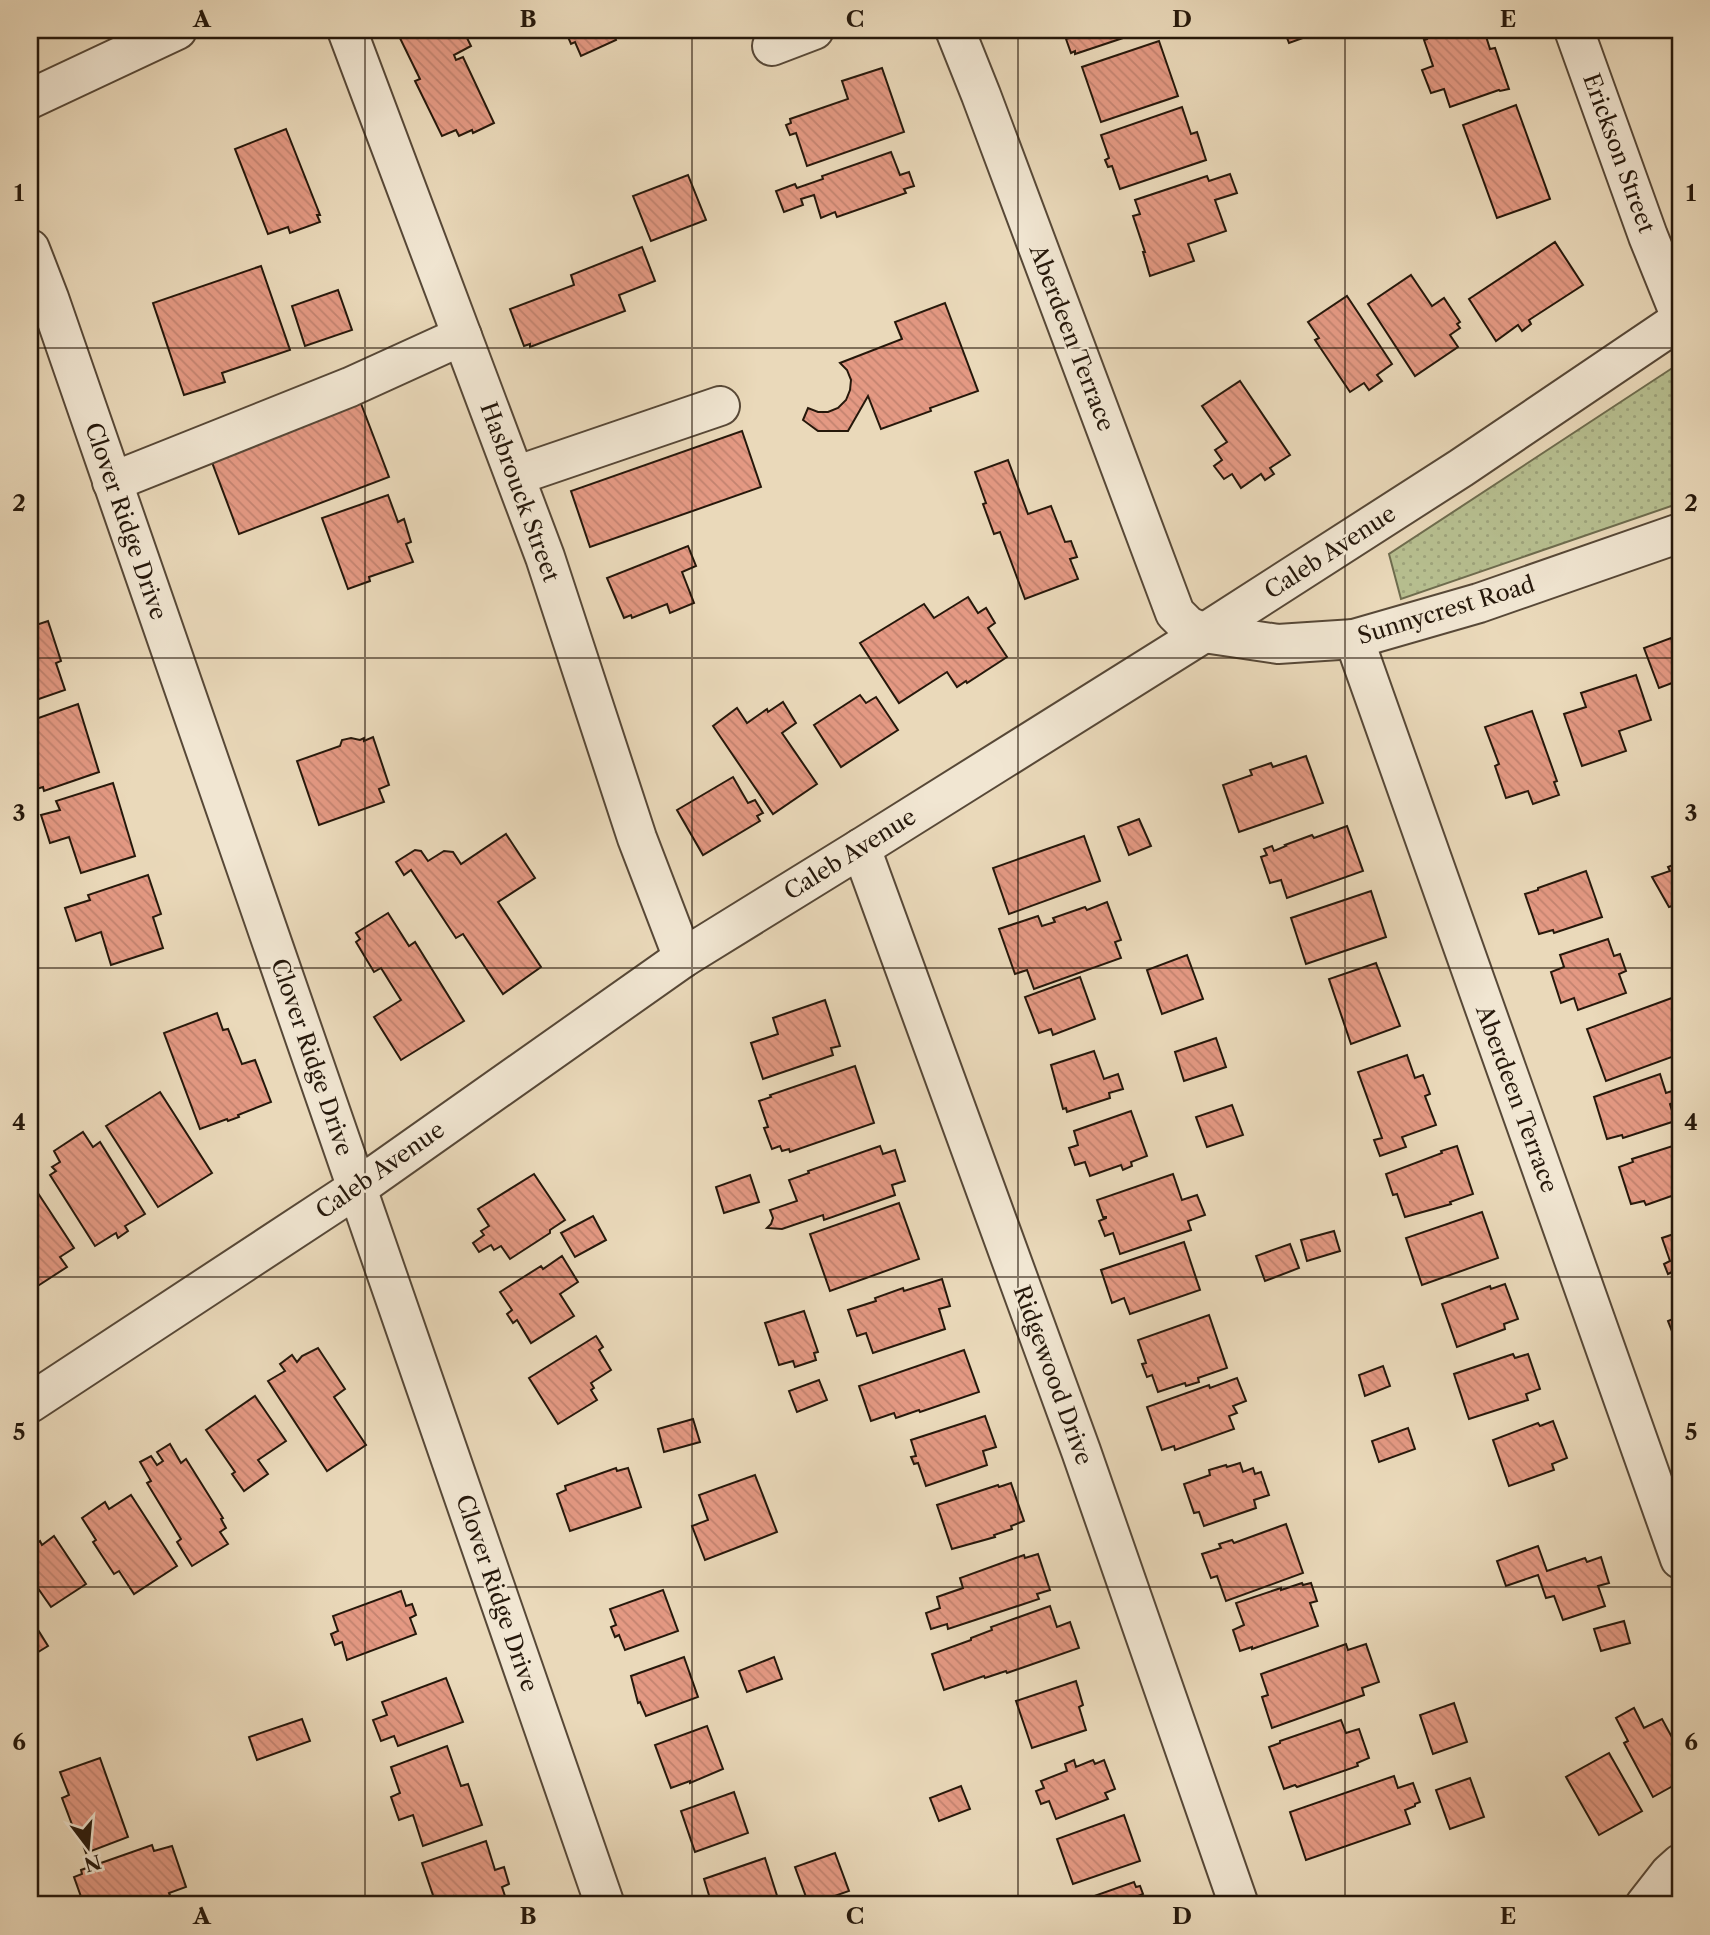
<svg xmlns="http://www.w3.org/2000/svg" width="1710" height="1935" font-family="'Libre Caslon Text',serif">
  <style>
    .grass { fill: url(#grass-dots); stroke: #6e6c4e; stroke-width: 2 }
    .building { fill: url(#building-back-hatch); stroke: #26180b; stroke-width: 2 }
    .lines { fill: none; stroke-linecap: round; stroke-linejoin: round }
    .minor-casing { stroke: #574837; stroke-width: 42 }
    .minor { stroke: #f1e6d2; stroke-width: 38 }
    .grid { fill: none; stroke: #26180b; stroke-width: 2; stroke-opacity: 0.55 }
    .labels { text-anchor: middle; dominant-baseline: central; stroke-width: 5; stroke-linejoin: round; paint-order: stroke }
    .street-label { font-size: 23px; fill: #26180b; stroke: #f1e6d2 }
    .neatline { fill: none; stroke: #26180b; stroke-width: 2.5 }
    .grid-label { font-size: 23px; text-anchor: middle; font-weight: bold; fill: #26180b }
  </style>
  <defs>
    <pattern id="grass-dots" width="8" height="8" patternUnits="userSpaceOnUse" patternTransform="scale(1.75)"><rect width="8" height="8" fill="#b7bf90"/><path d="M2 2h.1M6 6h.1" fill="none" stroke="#9da37b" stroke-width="1.8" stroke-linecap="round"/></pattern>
    <pattern id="building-back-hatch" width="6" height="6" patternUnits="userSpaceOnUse" patternTransform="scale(1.75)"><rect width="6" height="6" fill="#e49983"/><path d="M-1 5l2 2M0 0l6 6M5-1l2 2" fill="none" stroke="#c38370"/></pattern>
  </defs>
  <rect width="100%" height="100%" fill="#ead9ba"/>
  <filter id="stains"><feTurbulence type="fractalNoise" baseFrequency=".00286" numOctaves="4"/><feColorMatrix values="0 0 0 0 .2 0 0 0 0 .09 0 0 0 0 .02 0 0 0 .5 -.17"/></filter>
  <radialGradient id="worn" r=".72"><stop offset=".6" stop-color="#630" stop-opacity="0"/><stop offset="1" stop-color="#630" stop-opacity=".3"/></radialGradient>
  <path class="grass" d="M1680 363V503L1401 599 1389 554Z"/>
  <g class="building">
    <path d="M396 30H468L470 34 466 36 471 46 454 55 456 60 463 57 494 123 473 133 472 130 459 136 456 130 442 136 415 81 420 79Z"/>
    <path d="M565 30H612L616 40 581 56 575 42 571 44Z"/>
    <path d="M1066 30H1147L1075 54V51L1071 53 1066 39 1069 38Z"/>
    <path d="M1284 30H1325L1289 43Z"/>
    <path d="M1424 30H1484L1490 49 1495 48 1509 89 1500 91 1499 90 1450 107 1444 89 1431 93 1422 70 1433 66 1424 40 1427 39Z"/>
    <path d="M1159 41 1178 96 1101 122 1082 67Z"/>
    <path d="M882 68 904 132 807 166 796 133 790 135 786 125 791 123 790 119 848 99 842 81Z"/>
    <path d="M1516 105 1550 199 1497 218 1463 125Z"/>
    <path d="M1182 107 1191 134 1197 132 1206 160 1120 189 1112 166 1108 167 1105 160 1109 158 1101 135Z"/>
    <path d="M286 129 320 215H317L320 222 290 233 288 227 268 234 235 149Z"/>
    <path d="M891 152 900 175 909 172 914 186 904 189 906 193 837 217 835 212 821 218 814 195 801 199 803 205 784 212 776 191 795 184 797 188 823 179 822 176Z"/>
    <path d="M1230 174 1237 193 1215 200 1226 231 1188 244 1194 261 1150 276 1143 252H1145L1133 216 1140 214 1135 200 1207 176 1209 181Z"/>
    <path d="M688 175 706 220 651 241 633 196Z"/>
    <path d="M1555 242 1583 285 1529 320 1531 324 1522 331 1518 325 1496 341 1469 299Z"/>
    <path d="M642 247 655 281 619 295 625 311 530 347V344L524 346 510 309 574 285 571 275Z"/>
    <path d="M261 266 290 350 222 373 225 382 184 395 153 303Z"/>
    <path d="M1411 275 1432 306 1444 298 1460 322 1457 324 1460 328 1450 335 1458 347 1415 376 1368 304Z"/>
    <path d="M338 290 352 330 305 346 292 306Z"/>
    <path d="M1347 296 1392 364 1377 375 1382 381 1369 390 1364 383 1350 392 1315 340 1319 338 1308 322Z"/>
    <path d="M945 303 978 391 930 408 931 411 881 429 868 396 848 431H818L803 420 808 408 818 412H828L838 408 846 400 850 390 851 380 847 370 840 363 902 339 895 322Z"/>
    <path d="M1240 381 1290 455 1270 468 1274 474 1265 480 1261 474 1241 488 1232 474 1224 479 1214 466 1222 460 1215 450 1227 442 1202 406Z"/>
    <path d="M360 401 389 477 239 534 210 457Z"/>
    <path d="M742 431 761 487 590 547 571 491Z"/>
    <path d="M1008 460 1028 514 1051 506 1065 542 1071 541 1077 557 1070 559 1078 579 1025 599 1000 532 994 534 983 504 986 503 975 472Z"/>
    <path d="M388 495 398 522 404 519 411 542 406 544 413 562 369 577 370 581 348 589 322 518Z"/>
    <path d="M688 546 696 566 682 572 694 603 670 613 667 604 632 618 631 615 624 618 607 578Z"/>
    <path d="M968 597 978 613 986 608 995 623 988 628 1007 657 967 683 966 681 957 687 947 672 899 703 860 643 924 604 934 618Z"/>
    <path d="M48 621 61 661 56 663 65 690 30 702V627Z"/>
    <path d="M1671 638 1680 662V680L1659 688 1644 648Z"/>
    <path d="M1636 675 1651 720 1619 731 1626 751 1582 766 1564 714 1586 707 1581 693Z"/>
    <path d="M860 695 866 703 876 697 898 730 841 767 814 725Z"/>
    <path d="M783 702 796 723 782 733 817 784 773 814 713 726 737 708 747 723 767 709 768 712Z"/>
    <path d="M78 704 99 772 44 791 43 787 30 791V757L33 756 30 748V721Z"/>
    <path d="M1532 711 1557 781 1554 782 1559 795 1533 804 1528 791 1506 798 1495 766 1499 764 1485 727Z"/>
    <path d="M373 737 389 785 379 789 384 802 319 825 297 761 340 746 342 740 351 738 360 740 364 738V741Z"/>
    <path d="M1306 756 1323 803 1239 832 1223 785 1252 775 1250 770 1271 763 1273 767Z"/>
    <path d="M733 777 748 803 755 800 763 813 757 816 760 821 703 855 677 810Z"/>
    <path d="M113 783 135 856 81 873 69 837 50 843 41 815 60 810 56 801Z"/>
    <path d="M1139 819 1151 846 1129 855 1118 827Z"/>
    <path d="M1347 826 1363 871 1287 898 1281 880 1270 883 1261 857 1267 855 1264 849 1272 846 1274 851 1286 846 1285 845 1312 835 1314 838Z"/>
    <path d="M506 834 535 878 498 902 541 967 503 994 463 934 456 938 411 870 404 875 396 862 415 850 421 851 428 861 444 851 453 852 461 864Z"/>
    <path d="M1084 836 1100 881 1009 914 993 868Z"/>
    <path d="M1680 862V903L1669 907 1652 877 1670 871 1668 867Z"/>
    <path d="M1586 871 1602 917 1554 933 1553 930 1539 934 1525 894 1538 890V888Z"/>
    <path d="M148 875 161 914 153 917 163 948 111 965 101 932 76 941 65 908 90 900 88 895Z"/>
    <path d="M1371 891 1386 937 1306 964 1291 918Z"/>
    <path d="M1107 902 1121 940 1115 942 1121 958 1034 989 1027 970 1015 974 999 929 1038 916 1042 926 1055 922 1053 918 1085 907 1087 910Z"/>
    <path d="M388 913 409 946 415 942 464 1021 401 1060 374 1017 401 1000 381 968 374 972 356 942 360 939 356 933Z"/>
    <path d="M1608 939 1614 956 1620 954 1626 971 1619 974 1626 993 1578 1010 1574 998 1561 1003 1551 972 1564 967 1560 955Z"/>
    <path d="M1187 955 1203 999 1162 1014 1147 970Z"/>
    <path d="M1376 963 1400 1026 1351 1044 1329 979Z"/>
    <path d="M1080 977 1095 1019 1053 1035 1051 1029 1039 1033 1025 997Z"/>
    <path d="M1680 995V1028L1673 1031 1680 1054 1606 1081 1587 1029Z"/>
    <path d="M825 1000 840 1046 831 1048 833 1055 763 1079 751 1043 778 1034 773 1018Z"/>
    <path d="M217 1013 223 1030 228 1029 242 1064 255 1060 271 1102 238 1115 239 1117 228 1121 227 1119 200 1129 164 1033Z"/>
    <path d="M1216 1038 1226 1067 1184 1081 1175 1052Z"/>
    <path d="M1094 1051 1104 1079 1118 1074 1123 1089 1109 1093 1110 1098 1067 1112 1066 1108 1063 1109 1051 1065Z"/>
    <path d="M1407 1055 1415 1078 1423 1075 1430 1094 1425 1096 1436 1125 1402 1137 1406 1147 1380 1156 1374 1140 1382 1138 1358 1072Z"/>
    <path d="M855 1066 874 1123 790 1152 789 1149 782 1151 780 1146 772 1149 764 1128 768 1127 759 1101 771 1097 770 1095Z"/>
    <path d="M1660 1074 1666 1093 1675 1090 1678 1101 1670 1104 1675 1121 1623 1138 1622 1135 1607 1139 1594 1097Z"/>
    <path d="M160 1092 212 1173 158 1207 106 1126Z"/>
    <path d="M1232 1105 1243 1135 1207 1147 1196 1117Z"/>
    <path d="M1131 1111 1147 1156 1131 1162 1132 1166 1123 1170 1121 1165 1090 1176 1085 1162 1075 1165 1069 1148 1078 1145 1074 1131Z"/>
    <path d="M83 1132 93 1147 100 1142 145 1214 125 1226 128 1231 118 1238 116 1233 95 1246 50 1175 56 1171 52 1167 60 1162 54 1151Z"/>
    <path d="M1679 1144 1680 1149V1193L1646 1205 1644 1201 1631 1204 1619 1167 1633 1162 1632 1159Z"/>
    <path d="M880 1146 883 1154 895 1150 905 1181 892 1185 895 1195 824 1220 823 1215 782 1229 767 1228 771 1224 773 1218 770 1210 797 1201 789 1180 809 1173 808 1171Z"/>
    <path d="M1457 1146 1473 1194 1450 1202 1451 1204 1405 1217 1397 1194 1393 1195 1386 1174 1442 1153 1441 1151Z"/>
    <path d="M534 1174 565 1220 550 1230V1233L510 1259 501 1246 494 1250 491 1245 479 1252 473 1243 484 1235 481 1231 489 1226 478 1209Z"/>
    <path d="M1173 1174 1182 1200 1197 1195 1205 1215 1188 1221 1191 1230 1120 1254 1113 1233 1105 1236 1099 1221 1106 1218V1217H1103L1097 1200Z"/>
    <path d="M750 1175 759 1202 724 1213 716 1187Z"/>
    <path d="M30 1181 74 1248 60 1257 67 1267 30 1291Z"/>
    <path d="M899 1203 919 1259 830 1291 810 1234Z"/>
    <path d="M1482 1212 1498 1258 1422 1285 1406 1238Z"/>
    <path d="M593 1216 606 1240 575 1257 561 1233Z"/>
    <path d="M1334 1231 1340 1251 1307 1261 1301 1240Z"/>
    <path d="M1680 1232V1288L1674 1271 1668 1274 1664 1264 1670 1261 1662 1238Z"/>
    <path d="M1184 1242 1200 1290 1130 1314 1124 1298 1112 1303 1101 1270Z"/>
    <path d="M1290 1244 1299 1268 1265 1281 1256 1256Z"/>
    <path d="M562 1256 578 1282 560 1294 574 1316 531 1343 517 1320 513 1323 507 1314 512 1310 500 1292 541 1266 543 1269Z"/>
    <path d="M942 1279 950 1306 939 1309 945 1329 873 1353 866 1333 857 1336 848 1310 876 1301 875 1298 903 1288 904 1291Z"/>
    <path d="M1505 1284 1518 1319 1504 1324 1505 1329 1457 1347 1442 1304 1490 1286 1491 1289Z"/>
    <path d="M804 1311 818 1352 814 1353 816 1360 795 1367 793 1361 779 1365 765 1323Z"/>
    <path d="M1209 1315 1227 1368 1198 1378 1199 1382 1186 1386 1185 1383 1158 1392 1152 1375 1147 1377 1142 1364 1146 1363 1138 1340Z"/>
    <path d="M1680 1316V1352L1668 1321Z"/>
    <path d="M596 1336 603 1347 599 1350 611 1370 591 1383 594 1388 591 1390 597 1400 558 1424 529 1378Z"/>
    <path d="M318 1348 345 1389 334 1397 366 1445 327 1471 268 1381 285 1371 280 1364 292 1355 297 1362 302 1356Z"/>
    <path d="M964 1350 979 1392 920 1412 919 1410 896 1418 894 1413 871 1421 859 1386Z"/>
    <path d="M1513 1354 1515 1358 1528 1354 1540 1389 1526 1394 1528 1400 1469 1419 1454 1374Z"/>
    <path d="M1383 1366 1390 1386 1365 1396 1359 1375Z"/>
    <path d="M1237 1378 1246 1401 1233 1406 1237 1413 1229 1416 1234 1429 1175 1450 1174 1446 1162 1450 1147 1407 1209 1385 1210 1388Z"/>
    <path d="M819 1380 827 1400 797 1412 789 1391Z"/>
    <path d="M255 1396 286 1441 258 1460 268 1474 244 1491 232 1474 235 1472 206 1430Z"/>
    <path d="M985 1416 996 1447 983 1451 987 1465 926 1486 918 1463 914 1464 911 1457 916 1456 911 1440Z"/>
    <path d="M693 1419 700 1442 664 1452 658 1429Z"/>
    <path d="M1553 1421 1567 1458 1552 1464 1554 1470 1509 1486 1493 1440 1538 1423 1540 1426Z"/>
    <path d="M1408 1428 1415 1449 1379 1462 1372 1441Z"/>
    <path d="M170 1444 181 1463 186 1459 223 1518 221 1519 226 1528 220 1532 228 1544 192 1566 177 1542 181 1539 147 1483 151 1481 140 1462 151 1456 157 1465 163 1461 157 1452Z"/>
    <path d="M1240 1463 1243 1472 1253 1468 1255 1474 1261 1472 1269 1495 1254 1500 1256 1508 1204 1526 1199 1512 1194 1513 1184 1484 1210 1475 1209 1470 1226 1465 1227 1467Z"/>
    <path d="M616 1468 617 1471 628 1468 641 1507 570 1531 557 1494 566 1490 565 1486Z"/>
    <path d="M755 1475 777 1532 705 1560 692 1526 708 1520 699 1495Z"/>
    <path d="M1011 1483 1024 1521 1011 1526 1012 1529 994 1535 995 1537 952 1549 937 1505 998 1485 999 1487Z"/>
    <path d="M131 1495 177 1566 134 1594 119 1571 114 1574 93 1542 96 1540 82 1518 105 1502 109 1509Z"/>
    <path d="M1286 1524 1303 1573 1226 1601 1217 1576 1211 1578 1202 1554 1221 1548 1219 1544 1232 1540 1234 1543Z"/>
    <path d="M54 1536 86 1584 51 1607 37 1587 30 1592V1553L32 1551 31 1548 40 1541 42 1545Z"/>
    <path d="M1538 1546 1547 1571 1585 1558 1587 1562 1601 1557 1609 1583 1598 1586 1605 1606 1563 1620 1554 1596 1546 1598 1538 1575 1506 1586 1497 1561Z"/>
    <path d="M1038 1554 1050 1590 1037 1594 1039 1599 948 1629 947 1624 931 1629 926 1613 940 1608 937 1597 963 1588 960 1578 1024 1555 1025 1558Z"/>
    <path d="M1302 1583 1303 1585 1311 1583 1317 1601 1310 1603 1318 1626 1252 1649V1647L1240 1651 1233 1630 1244 1625 1236 1603 1281 1588V1590Z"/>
    <path d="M663 1590 678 1631 625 1650 619 1635 615 1637 611 1627 616 1625 610 1609Z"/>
    <path d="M401 1591 406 1606 412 1604 416 1615 410 1618 416 1634 347 1660 342 1642 335 1645 331 1634 338 1631 333 1616Z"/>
    <path d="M1050 1606 1057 1627 1070 1622 1079 1648 1007 1673 1006 1671 985 1678 984 1676 944 1690 932 1654 971 1640V1638L992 1630 991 1627Z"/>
    <path d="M1624 1621 1630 1643 1601 1651 1594 1629Z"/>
    <path d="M35 1625 48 1646 30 1657V1628Z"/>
    <path d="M1346 1644 1348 1650 1366 1644 1379 1682 1362 1688 1364 1695 1272 1728 1262 1697 1268 1695 1261 1674Z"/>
    <path d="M684 1657 698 1697 646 1716 640 1702 638 1703 631 1676Z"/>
    <path d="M774 1657 782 1679 747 1692 739 1671Z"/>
    <path d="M446 1678 463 1722 398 1746 394 1736 381 1741 373 1720 387 1715 382 1702Z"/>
    <path d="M1076 1681 1083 1705 1079 1707 1086 1730 1032 1748 1016 1701Z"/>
    <path d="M1454 1703 1467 1742 1433 1754 1420 1715Z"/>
    <path d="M1634 1708 1644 1728 1662 1719 1680 1752V1782L1653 1797 1624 1743 1628 1741 1616 1718Z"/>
    <path d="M302 1719 310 1741 257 1760 249 1737Z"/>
    <path d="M1341 1720 1346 1733 1359 1729 1369 1758 1357 1763 1358 1766 1297 1787 1295 1785 1284 1789 1269 1747 1280 1743V1741Z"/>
    <path d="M707 1726 723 1769 690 1783V1781L671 1788 655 1745Z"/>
    <path d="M447 1746 461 1786 468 1784 482 1825 423 1846 413 1815 399 1820 391 1797 400 1793 391 1767Z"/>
    <path d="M1609 1753 1642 1811 1599 1835 1566 1777Z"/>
    <path d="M100 1758 128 1837 86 1853 79 1834 76 1835 62 1798 69 1795 60 1772Z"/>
    <path d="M1074 1760 1076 1767 1093 1760 1095 1764 1104 1760 1115 1789 1105 1793 1108 1799 1056 1819 1049 1801 1041 1804 1036 1791 1044 1788 1041 1781 1067 1771 1065 1764Z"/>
    <path d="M1394 1776 1398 1788 1413 1783 1420 1802 1415 1804V1806L1405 1810 1410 1824 1306 1860 1290 1812Z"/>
    <path d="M1470 1778 1484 1817 1450 1829 1436 1790Z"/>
    <path d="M961 1786 970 1809 939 1821 930 1798Z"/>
    <path d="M734 1792 748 1833 695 1852 681 1811Z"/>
    <path d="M1124 1815 1140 1861 1073 1884 1057 1839Z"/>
    <path d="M486 1841 495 1870 504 1867 509 1884 502 1887 507 1902 497 1905H456L453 1896 435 1901 422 1863Z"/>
    <path d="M152 1845 154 1851 172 1846 186 1887 169 1893 172 1900 157 1905H84L74 1877 82 1874 81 1870Z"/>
    <path d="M835 1853 849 1891 809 1905 795 1867Z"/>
    <path d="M765 1858 780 1905H712L704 1879Z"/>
    <path d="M1134 1882 1136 1887 1140 1886 1143 1894 1138 1896 1142 1905H1082L1080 1901Z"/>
  </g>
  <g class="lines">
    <defs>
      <g id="minor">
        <path d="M347 30 545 557 637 838 683 958"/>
        <path d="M955 30 981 95 1175 613 1188 626 1204 633 1278 644 1354 639 1479 603 1680 533"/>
        <path d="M1574 30 1648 236 1680 315"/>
        <path d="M772 46 814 30"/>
        <path d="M30 99 177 30"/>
        <path d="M30 249 49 298 605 1905"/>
        <path d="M515 476 720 406"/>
        <path d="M112 482 350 387 462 336"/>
        <path d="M1354 639 1680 1559"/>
        <path d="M861 848 1081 1451 1239 1905"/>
        <path d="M30 1403 357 1188 683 958 861 848 1204 633 1461 468 1680 320"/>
        <path d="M1645 1905 1670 1873 1680 1864"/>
      </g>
    </defs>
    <use href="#minor" class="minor-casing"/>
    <use href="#minor" class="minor"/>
  </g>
  <path class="grid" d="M365 30V1905M692 30V1905M1018 30V1905M1345 30V1905M30 348H1680M30 658H1680M30 968H1680M30 1277H1680M30 1587H1680"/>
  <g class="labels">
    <g class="street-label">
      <text transform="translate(1619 153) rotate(70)">Erickson Street</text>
      <text transform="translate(1072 338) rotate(69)">Aberdeen Terrace</text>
      <text transform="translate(520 492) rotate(70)">Hasbrouck Street</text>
      <text transform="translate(126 521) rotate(71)">Clover Ridge Drive</text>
      <text transform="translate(1330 552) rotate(-33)">Caleb Avenue</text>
      <text transform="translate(1446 610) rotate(-17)">Sunnycrest Road</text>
      <text transform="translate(850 854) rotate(-32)">Caleb Avenue</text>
      <text transform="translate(312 1057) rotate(71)">Clover Ridge Drive</text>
      <text transform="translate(1517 1099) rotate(70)">Aberdeen Terrace</text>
      <text transform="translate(380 1170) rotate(-35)">Caleb Avenue</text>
      <text transform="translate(1053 1375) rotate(70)">Ridgewood Drive</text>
      <text transform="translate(497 1593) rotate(71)">Clover Ridge Drive</text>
    </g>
  </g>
  <rect width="1710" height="1935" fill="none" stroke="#ead9ba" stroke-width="77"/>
  <g transform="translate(88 1847) rotate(164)" stroke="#f1e6d2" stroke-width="5" paint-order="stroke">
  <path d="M0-5L12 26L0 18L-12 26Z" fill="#26180b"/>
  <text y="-10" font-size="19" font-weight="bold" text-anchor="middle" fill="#26180b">N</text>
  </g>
  <rect x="38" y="38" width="1634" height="1858" class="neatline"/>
  <g class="grid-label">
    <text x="202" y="27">A</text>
    <text x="528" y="27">B</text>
    <text x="855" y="27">C</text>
    <text x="1182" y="27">D</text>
    <text x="1508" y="27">E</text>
    <text x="19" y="201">1</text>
    <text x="1691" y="201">1</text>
    <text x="19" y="511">2</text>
    <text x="1691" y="511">2</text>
    <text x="19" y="821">3</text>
    <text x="1691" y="821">3</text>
    <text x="19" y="1130">4</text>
    <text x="1691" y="1130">4</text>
    <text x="19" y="1440">5</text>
    <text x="1691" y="1440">5</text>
    <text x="19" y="1750">6</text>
    <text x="1691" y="1750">6</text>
    <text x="202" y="1924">A</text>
    <text x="528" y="1924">B</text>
    <text x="855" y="1924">C</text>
    <text x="1182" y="1924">D</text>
    <text x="1508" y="1924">E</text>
  </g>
  <rect width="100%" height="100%" filter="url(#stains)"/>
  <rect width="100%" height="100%" fill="url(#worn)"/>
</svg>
